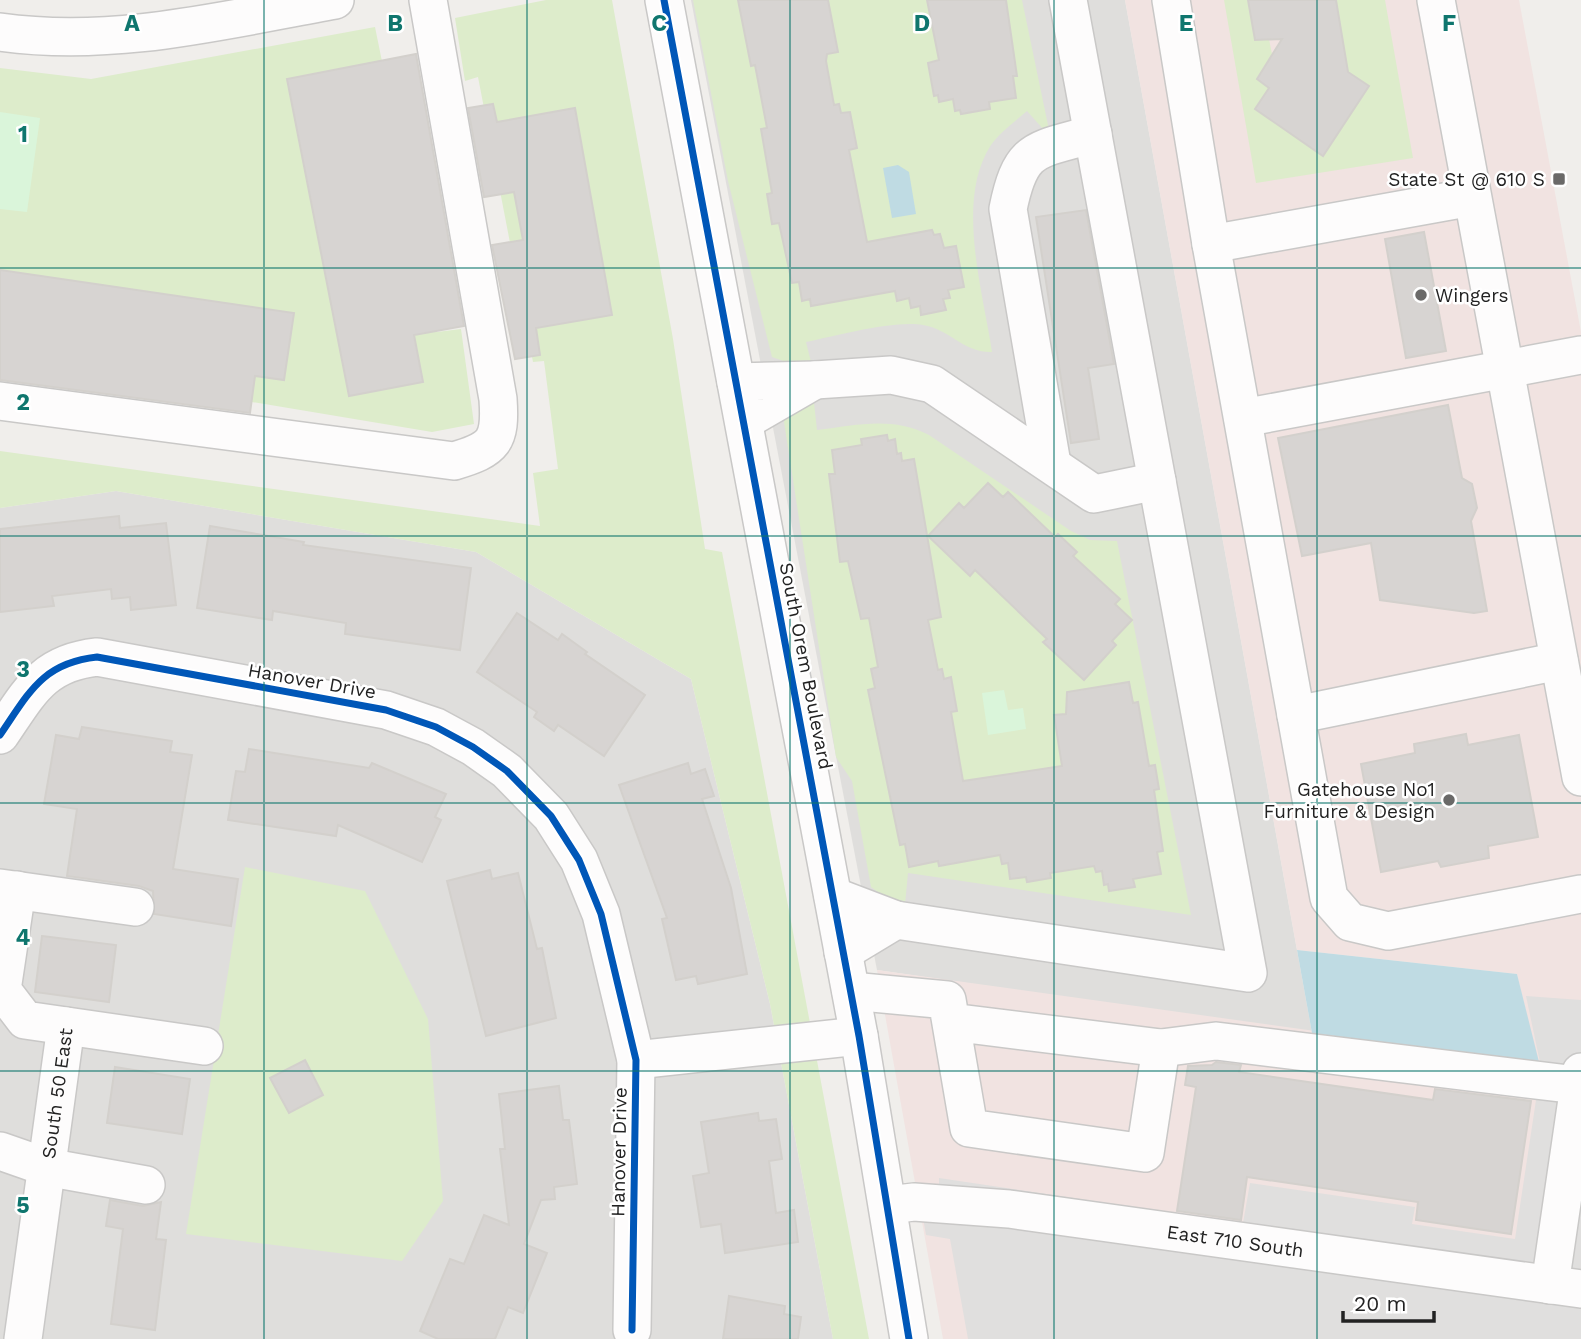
<svg xmlns="http://www.w3.org/2000/svg" width="1581" height="1339" font-family="'Work Sans',sans-serif">
  <style>
    .residential { fill: #dfdedc }
    .commercial { fill: #f1e3e1 }
    .grass { fill: #ddeccb; fill-rule: evenodd }
    .park { fill: #daf5da }
    .parking { fill: #e0dfde }
    .water { fill: #bfdbe3 }
    .building { fill: #d7d4d2; stroke: #d3d0cc; stroke-width: 2 }
    .lines { fill: none; stroke-linecap: round; stroke-linejoin: round }
    .minor-casing { stroke: #c9c8c7; stroke-width: 40 }
    .minor { stroke: #fdfcfc; stroke-width: 37 }
    .cycleway-casing { stroke: #fff; stroke-width: 11 }
    .cycleway { stroke: #0057b8; stroke-width: 7 }
    .grid { fill: none; stroke: #0f766e; stroke-width: 2; stroke-opacity: 0.55 }
    .poi-dot { fill: #6a6968; stroke: #fff; stroke-width: 2.5 }
    .labels { text-anchor: middle; dominant-baseline: central; stroke-width: 5; stroke-linejoin: round; paint-order: stroke }
    .poi-label { font-size: 19px; fill: #222; stroke: #fff; text-anchor: end }
    .street-label { font-size: 19px; fill: #222; stroke: #fff }
    .grid-label { font-size: 23px; text-anchor: middle; font-weight: bold; fill: #0f766e; stroke: #fff; stroke-width: 5; stroke-linejoin: round; paint-order: stroke }
  </style>
  <rect width="100%" height="100%" fill="#f0eeeb"/>
  <g class="residential">
    <path d="M691 0H1125L1312 1033 877 970Z"/>
    <path d="M116 491 476 552 691 679 770 1004 833 1339H0V508Z"/>
  </g>
  <path class="commercial" d="M1125 0H1519L1581 332V1339H943L877 970 1538 1062 1517 974 1297 950Z"/>
  <g class="grass">
    <path d="M546 0H612L673 339 705 549 722 552 869 1339H833L770 1004 691 679 476 552 116 491 0 508V451L540 526 533 473 558 469 544 361 533 362 478 77 465 81 455 18ZM575 108 612 314 539 328V327Z"/>
    <path d="M693 0H1022L1049 130H1044L1027 111C1016 121 1000 132 991 145 955 200 983 291 992 352 963 353 950 329 923 325 894 320 836 336 806 342L812 366 795 365 772 357 728 181Z"/>
    <path d="M1224 0H1248L1255 39H1269L1272 54 1257 78 1269 88 1255 109 1322 156 1368 86 1348 72 1336 0H1385L1413 158 1256 183Z"/>
    <path d="M375 27 437 332 461 329 474 424 432 432 0 360V339L284 380 294 314 0 270V68L91 79ZM362 65 423 381 350 396 288 79Z"/>
    <path d="M814 403 817 430C857 425 892 416 929 435L1071 531 1090 540 1117 541 1191 915 908 873 905 904 896 906 871 887 852 781 836 757 782 409Z"/>
    <path d="M245 867 365 891 428 1019 443 1201 402 1261 186 1234Z"/>
  </g>
  <g class="park">
    <path d="M0 112 40 118 27 212 0 209Z"/>
    <path d="M1004 690 1008 710 1023 708 1026 729 988 735 982 693Z"/>
  </g>
  <path class="parking" d="M1526 996 1581 1000V1339H968L950 1239 926 1235 918 1189 939 1185V1178L1243 1223 1250 1183 1415 1207 1412 1224 1515 1239 1541 1067Z"/>
  <g class="water">
    <path d="M898 165 909 172 916 214 892 218 883 168Z"/>
    <path d="M1297 950 1517 974 1539 1062 1312 1033Z"/>
  </g>
  <g class="building">
    <path d="M738 0H828L838 52 827 54 826 61 834 105 839 104 841 113 850 112 857 148 849 150 867 242 932 230 934 235 940 234 944 248 956 246 964 287 948 290 950 298 943 299 946 310 921 315 920 306 911 308 909 298 897 301 895 291 811 306 810 299 802 301 799 282 792 283 779 223 772 224 767 194 772 193 761 129 767 128 755 65 751 66Z"/>
    <path d="M927 0H1006L1017 76H1013L1016 98 989 102 990 109 961 114 960 110 955 111 953 99 939 102 938 95 934 96 928 63 939 60Z"/>
    <path d="M1248 0H1336L1348 72 1369 86 1323 156 1255 109 1269 88 1257 79 1282 39 1255 40Z"/>
    <path d="M416 54 464 326 414 335 423 382 349 396 287 79Z"/>
    <path d="M493 104 497 122 575 108 612 315 536 328 540 355 515 359 492 245 523 240 514 192 484 197 468 108Z"/>
    <path d="M1086 210 1114 364 1088 368 1099 439 1071 443 1036 217Z"/>
    <path d="M1424 232 1446 351 1406 358 1385 239Z"/>
    <path d="M0 270 294 313 284 380 255 376 250 413 0 380Z"/>
    <path d="M1448 405 1462 478 1472 484 1477 508 1471 521 1487 611 1474 613 1380 600 1371 543 1302 556 1278 438Z"/>
    <path d="M887 435 888 441 895 439 897 454 901 453 902 461 914 459 941 617 928 620 938 670 942 669 944 679 951 677 957 711 951 712 963 781 1062 766 1054 715 1066 714 1067 692 1129 682 1133 703 1138 702 1149 766 1155 765 1159 789 1154 790 1163 851 1157 852 1161 874 1133 879 1135 887 1109 891 1108 884 1104 885 1102 871 1096 872 1094 866 1050 873 1051 878 1027 882 1026 877 1010 879 1008 863 1002 864 1000 855 939 866 938 861 909 867 905 844 900 845 868 690 875 688 871 669 878 667 869 618 861 619 848 561 840 562 829 474H835L832 450 862 445 861 439Z"/>
    <path d="M988 483 1003 497 1008 492 1055 537 1058 534 1077 552 1073 556 1120 599 1115 604 1132 620 1112 641 1116 645 1084 680 1043 642 1047 639 975 570 970 576 928 536 959 503 964 508Z"/>
    <path d="M119 516 120 528 166 523 176 605 131 610 130 597 112 599 111 589 52 596 54 606 0 612V529Z"/>
    <path d="M210 526 304 542 303 545 471 568 460 650 345 634 346 623 273 611 272 620 197 608Z"/>
    <path d="M517 613 558 640 562 634 587 652 585 654 645 695 604 756 558 725 554 731 534 717 537 712 477 672Z"/>
    <path d="M82 727 172 741 170 752 192 755 173 869 238 879 231 926 154 914 153 891 139 886 67 876 77 809 44 804 56 735 79 739Z"/>
    <path d="M1466 734 1468 745 1519 735 1538 837 1488 846 1489 858 1441 867 1438 861 1381 872 1361 764 1415 753 1414 744Z"/>
    <path d="M249 749 369 768 372 763 446 794 435 817 441 820 422 862 338 825 336 836 228 820 236 771 245 772Z"/>
    <path d="M688 763 691 774 705 769 714 796 702 799 731 888 747 974 698 984 696 976 676 980 662 919 667 918 619 785Z"/>
    <path d="M490 870 492 879 518 873 537 949 542 948 556 1018 486 1036 447 881Z"/>
    <path d="M42 936 116 945 109 1002 35 992Z"/>
    <path d="M305 1060 323 1095 289 1113 270 1078Z"/>
    <path d="M1216 1062 1241 1065 1239 1072 1433 1100 1435 1089 1531 1101 1511 1234 1416 1220 1418 1202 1247 1177 1241 1220 1177 1211 1196 1087 1185 1085 1188 1066 1212 1065Z"/>
    <path d="M115 1067 190 1079 182 1134 107 1123Z"/>
    <path d="M559 1086 563 1120H569L577 1184 554 1187 555 1199 541 1200 524 1244 547 1253 523 1313 508 1307 495 1339H438L420 1331 450 1259 464 1264 484 1215 509 1225 500 1149H505L499 1094Z"/>
    <path d="M758 1113 759 1121 776 1119 782 1159 769 1161 776 1213 794 1210 798 1242 725 1253 721 1224 701 1227 693 1176 709 1173 701 1122Z"/>
    <path d="M110 1200 143 1206 161 1202 156 1239 166 1240 155 1330 111 1324 123 1229 106 1226Z"/>
    <path d="M729 1296 785 1306 784 1314 801 1317 798 1339H723Z"/>
  </g>
  <g class="lines">
    <defs>
      <g id="minor">
        <path d="M664 0 859 1036 909 1339"/>
        <path d="M1171 0 1211 244 1329 898 1350 922 1388 931 1581 894"/>
        <path d="M1436 0 1581 777"/>
        <path d="M0 32C114 48 224 20 335 0"/>
        <path d="M1211 244 1472 197"/>
        <path d="M815 380 891 375 932 384 1094 494 1157 481"/>
        <path d="M736 382 815 380 744 421"/>
        <path d="M0 401 454 461C494 449 501 442 498 399L428 0"/>
        <path d="M1243 418 1581 355"/>
        <path d="M1052 464 1008 209C1021 145 1036 151 1093 134"/>
        <path d="M1296 715 1559 661"/>
        <path d="M0 735C29 693 42 663 97 657L386 710 436 727 473 747 507 771 551 816 579 860 601 914 636 1060 632 1330"/>
        <path d="M0 888 135 907"/>
        <path d="M17 890 2 990 25 1020 204 1046"/>
        <path d="M833 896 896 920 843 952"/>
        <path d="M896 920 1248 973 1068 0"/>
        <path d="M851 991 947 1000 969 1128 1145 1153 1161 1048 951 1022"/>
        <path d="M1161 1048 1216 1041 1577 1085"/>
        <path d="M636 1060 859 1036"/>
        <path d="M0 1151 46 1167 146 1185"/>
        <path id="s1" d="M888 1205 914 1202 1009 1209 1581 1289"/>
        <path d="M1550 1285 1581 1072"/>
        <path id="s2" d="M23 1339 66 1026"/>
      </g>
    </defs>
    <use href="#minor" class="minor-casing"/>
    <use href="#minor" class="minor"/>
    <defs>
      <g id="cycleway">
        <path d="M664 0 859 1036 909 1339"/>
        <path d="M0 735C29 693 42 663 97 657L386 710 436 727 473 747 507 771 551 816 579 860 601 914 636 1060 632 1330"/>
      </g>
    </defs>
    <use href="#cycleway" class="cycleway-casing"/>
    <use href="#cycleway" class="cycleway"/>
  </g>
  <path class="grid" d="M264 0V1339M527 0V1339M790 0V1339M1054 0V1339M1317 0V1339M0 268H1581M0 536H1581M0 803H1581M0 1071H1581"/>
  <g class="poi-dot">
    <rect x="1552" y="172" width="14" height="14" rx="3.5"/>
    <circle cx="1421" cy="295" r="7"/>
    <circle cx="1449" cy="800" r="7"/>
  </g>
  <g class="labels">
    <g class="poi-label">
      <text x="1545" y="179">State St @ 610 S</text>
      <text x="1435" y="295" text-anchor="start">Wingers</text>
      <text x="1435" y="789">Gatehouse No1<tspan x="1435" dy="22">Furniture &amp; Design</tspan></text>
    </g>
    <g class="street-label">
      <text transform="translate(806 666) rotate(79)">South Orem Boulevard</text>
      <text transform="translate(312 681) rotate(10)">Hanover Drive</text>
      <text stroke="none"><textPath href="#s2" startOffset="248">South 50 East</textPath></text>
      <text transform="translate(619 1152) rotate(-89)">Hanover Drive</text>
      <text stroke="none"><textPath href="#s1" startOffset="350">East 710 South</textPath></text>
    </g>
  </g>
  <g class="grid-label">
    <text x="132" y="31">A</text>
    <text x="395" y="31">B</text>
    <text x="659" y="31">C</text>
    <text x="922" y="31">D</text>
    <text x="1186" y="31">E</text>
    <text x="1449" y="31">F</text>
    <text x="23" y="142">1</text>
    <text x="23" y="410">2</text>
    <text x="23" y="677">3</text>
    <text x="23" y="945">4</text>
    <text x="23" y="1213">5</text>
  </g>
  <path d="M1343 1311v10h91v-10" fill="none" stroke="#222222" stroke-width="3.5"/>
  <text x="1354" y="1311" font-size="21" fill="#222222" stroke="#ffffff" stroke-width="5" paint-order="stroke">20 m</text>
</svg>
